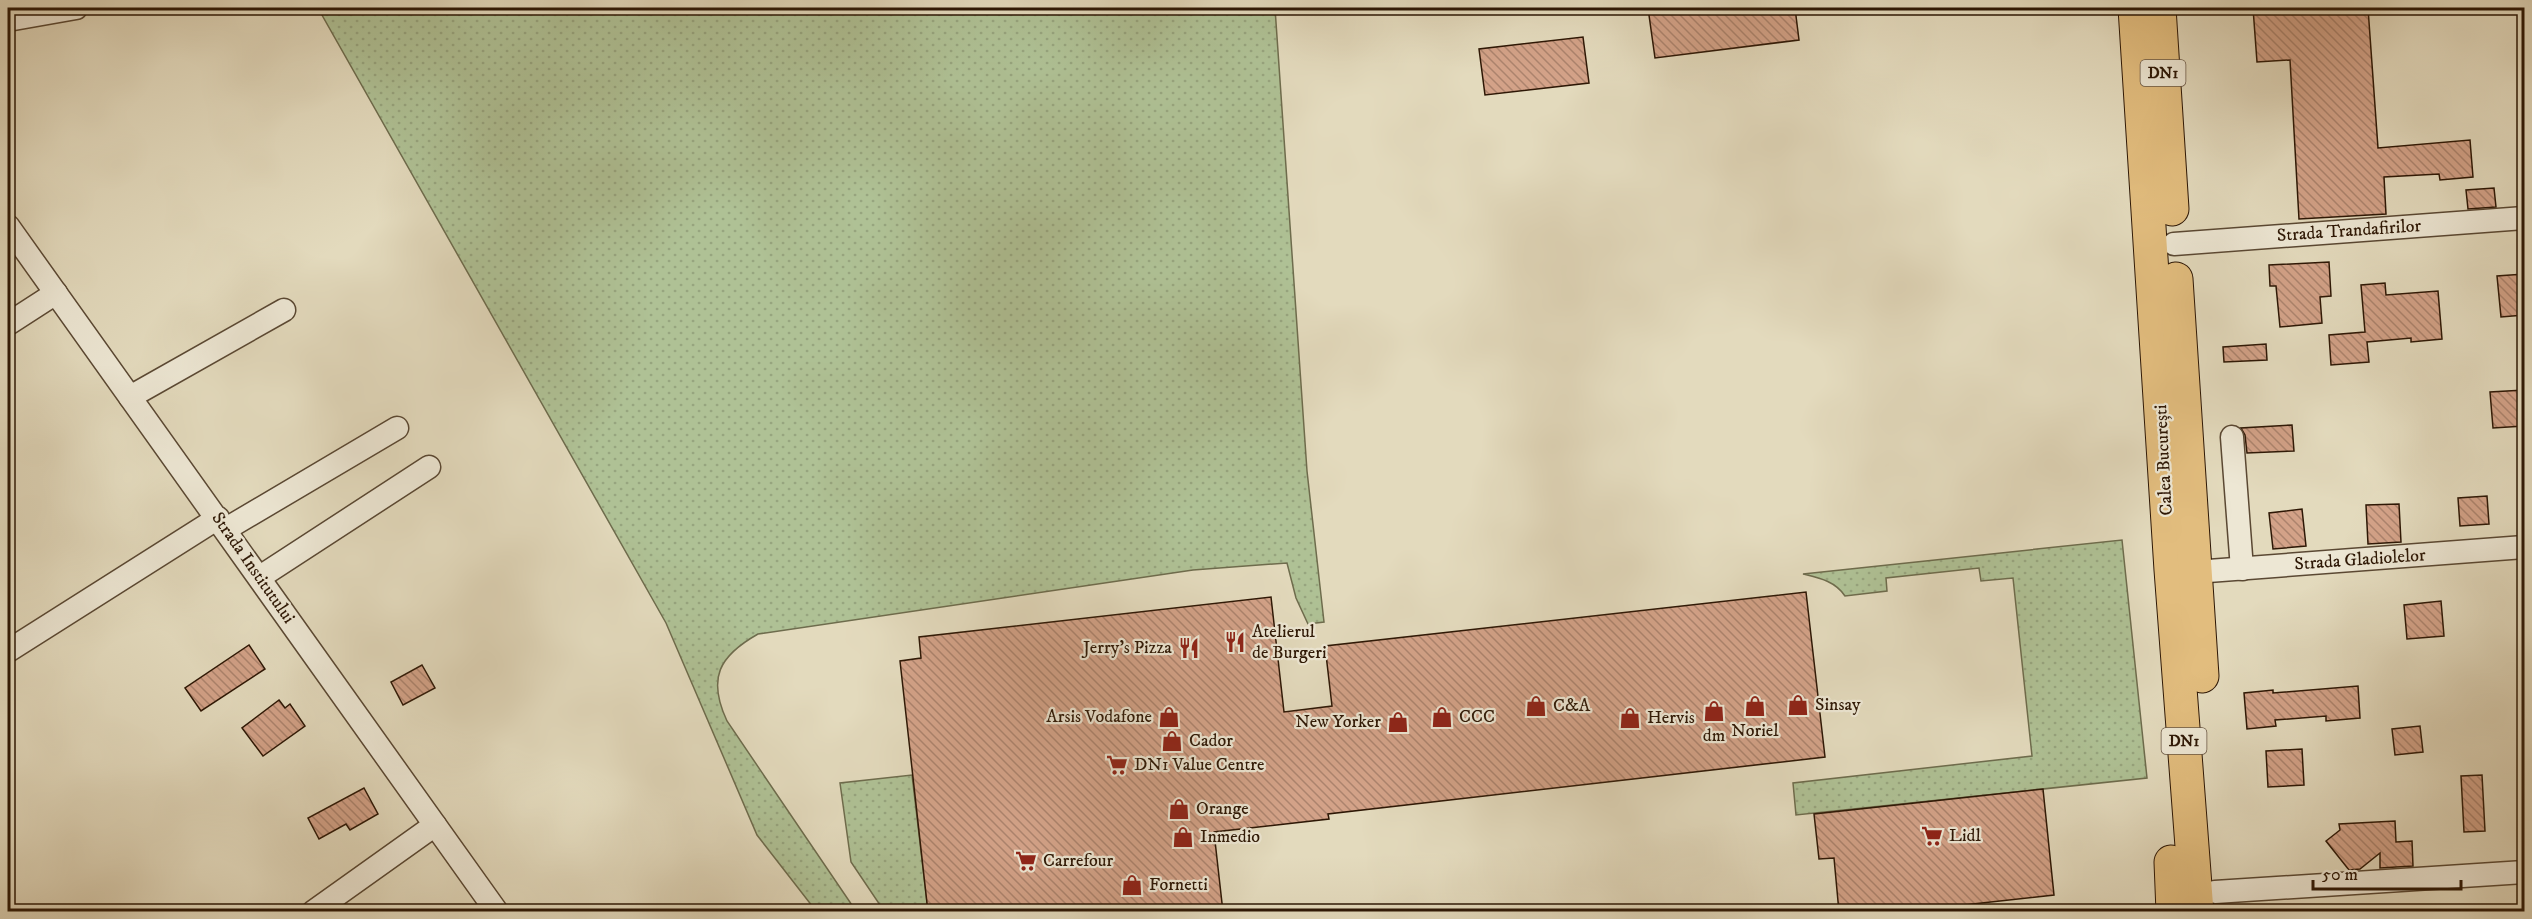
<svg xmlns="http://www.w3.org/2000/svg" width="2532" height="919" font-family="'IM FELL DW Pica',serif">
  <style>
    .grass { fill: url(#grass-dots); stroke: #6e6c4d; stroke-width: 1.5 }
    .building { fill: url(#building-back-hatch); stroke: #2d1705; stroke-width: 1.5 }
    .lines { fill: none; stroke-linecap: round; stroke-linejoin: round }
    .minor-casing { stroke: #5a4833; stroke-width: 25 }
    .highway-casing { stroke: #2d1705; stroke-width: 35 }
    .minor { stroke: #ede7d4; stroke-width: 22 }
    .highway { stroke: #e2bd7e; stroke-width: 33 }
    .labels { text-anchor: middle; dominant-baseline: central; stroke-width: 4.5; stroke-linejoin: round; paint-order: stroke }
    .shield { fill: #ede7d4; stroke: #675543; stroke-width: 1.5 }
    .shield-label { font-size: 16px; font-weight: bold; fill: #2d1705 }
    .street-label { font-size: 18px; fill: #2d1705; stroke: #ede7d4 }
    .poi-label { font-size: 18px; fill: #2d1705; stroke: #ede7d4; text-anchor: start }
  </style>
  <defs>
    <pattern id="grass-dots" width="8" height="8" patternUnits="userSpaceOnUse" patternTransform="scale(1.5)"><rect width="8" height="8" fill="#afc195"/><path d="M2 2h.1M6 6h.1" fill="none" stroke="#97a57f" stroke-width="1.8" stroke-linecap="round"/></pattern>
    <pattern id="building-back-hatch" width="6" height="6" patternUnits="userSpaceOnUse" patternTransform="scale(1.5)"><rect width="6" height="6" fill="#d3a288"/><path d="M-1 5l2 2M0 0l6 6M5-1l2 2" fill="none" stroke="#ac836d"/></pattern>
  </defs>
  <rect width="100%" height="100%" fill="#e3dabd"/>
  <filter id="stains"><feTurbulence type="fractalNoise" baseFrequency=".00333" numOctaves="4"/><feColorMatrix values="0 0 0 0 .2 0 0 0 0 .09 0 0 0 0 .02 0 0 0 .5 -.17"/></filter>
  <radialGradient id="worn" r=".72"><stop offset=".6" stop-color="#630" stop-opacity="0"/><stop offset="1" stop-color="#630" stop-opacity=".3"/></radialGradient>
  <g class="grass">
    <path d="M318 8H1275L1307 471 1324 622 1308 624 1296 598 1287 563 1193 570 758 634C719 656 707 678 727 721L856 911H816L757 835 666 623Z"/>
    <path d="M2122 540 2147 778 1796 815 1793 783 2032 756 2013 578 1981 581 1979 568 1886 578 1887 591 1845 596C1835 581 1819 578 1803 574Z"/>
    <path d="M912 775 928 911H884L851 862 840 783Z"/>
  </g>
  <g class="building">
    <path d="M1648 8H1795L1799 40 1655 58Z"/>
    <path d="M2253 8H2368L2378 148 2470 140 2473 177 2440 180 2439 174 2384 177 2386 214 2299 219 2290 60 2257 62Z"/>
    <path d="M1583 37 1589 83 1485 95 1479 49Z"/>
    <path d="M2494 188 2496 207 2468 209 2466 190Z"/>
    <path d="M2329 262 2331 296 2320 297 2322 323 2280 327 2276 286H2270L2269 265Z"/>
    <path d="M2524 274V315L2501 317 2497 276Z"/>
    <path d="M2385 283 2386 295 2438 291 2442 339 2411 342V338L2367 342 2369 362 2331 365 2329 335 2365 332 2361 285Z"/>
    <path d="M2266 344 2267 360 2224 362 2223 347Z"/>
    <path d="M2524 390V426L2493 428 2490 392Z"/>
    <path d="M2292 425 2294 451 2247 453 2245 435 2241 428Z"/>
    <path d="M2487 496 2489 524 2460 526 2458 498Z"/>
    <path d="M2399 504 2401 542 2368 544 2366 505Z"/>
    <path d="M2302 509 2306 546 2273 549 2269 513Z"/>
    <path d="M1806 592 1825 757 1328 814 1329 819 1214 832 1223 912H928L900 661 921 658 919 637 1271 597 1284 712 1332 706 1325 646Z"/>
    <path d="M2441 601 2444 636 2407 639 2404 605Z"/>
    <path d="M249 645 265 669 201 711 185 688Z"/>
    <path d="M422 665 435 688 403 705 391 682Z"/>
    <path d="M2358 686 2360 718 2326 721V716L2275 720 2276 726 2247 729 2244 693 2273 690V693Z"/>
    <path d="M279 700 285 708 290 704 305 726 263 756 242 728Z"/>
    <path d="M2420 726 2423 752 2395 755 2392 729Z"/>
    <path d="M2302 749 2304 785 2268 787 2266 751Z"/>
    <path d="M2482 775 2485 831 2464 832 2461 776Z"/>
    <path d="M364 788 378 814 350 830 346 824 319 839 308 818Z"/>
    <path d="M2043 789 2054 895 1900 912H1839L1834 858 1819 859 1814 814Z"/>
    <path d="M2395 821 2396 842 2412 841 2413 866 2380 868V853L2360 869 2349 870 2326 841 2340 830 2339 824Z"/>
  </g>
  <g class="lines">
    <defs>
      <g id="minor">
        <path d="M8 20 76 8"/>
        <path d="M8 226 497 912"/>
        <path d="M2174 244 2524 218"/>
        <path d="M8 324 56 293"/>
        <path d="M130 397 284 310"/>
        <path d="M2232 437 2242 569"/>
        <path d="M226 529 397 428"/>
        <path d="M2195 572 2524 547"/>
        <path d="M260 577 429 467"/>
        <path d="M8 651 218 518"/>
        <path d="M2215 892 2524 872"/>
        <path d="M313 912 435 825"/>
      </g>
      <g id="highway">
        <path d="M2135 8 2171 570 2197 912"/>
        <path d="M2159 8 2172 209"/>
        <path d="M2176 279 2202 676"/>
        <path d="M2171 862 2173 912"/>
      </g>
    </defs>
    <use href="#minor" class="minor-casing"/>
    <use href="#highway" class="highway-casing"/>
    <use href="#minor" class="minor"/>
    <use href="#highway" class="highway"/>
  </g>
  <defs>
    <symbol id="restaurant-bare" viewBox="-9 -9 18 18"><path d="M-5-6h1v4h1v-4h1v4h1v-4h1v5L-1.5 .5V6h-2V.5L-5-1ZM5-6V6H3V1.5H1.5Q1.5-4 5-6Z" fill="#8f2418" stroke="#ede7d4" stroke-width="2.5" paint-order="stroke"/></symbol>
    <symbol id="shop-bare" viewBox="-9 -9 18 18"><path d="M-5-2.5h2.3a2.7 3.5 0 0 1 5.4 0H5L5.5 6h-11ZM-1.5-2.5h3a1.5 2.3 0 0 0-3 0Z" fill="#8f2418" stroke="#ede7d4" stroke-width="2.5" paint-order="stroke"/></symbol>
    <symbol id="supermarket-bare" viewBox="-9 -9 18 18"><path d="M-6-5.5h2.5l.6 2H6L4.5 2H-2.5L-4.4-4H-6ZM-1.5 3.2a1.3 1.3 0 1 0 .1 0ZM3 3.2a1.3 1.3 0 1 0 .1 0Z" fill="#8f2418" stroke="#ede7d4" stroke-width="2.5" paint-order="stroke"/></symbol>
  </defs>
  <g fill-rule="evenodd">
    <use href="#restaurant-bare" x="1220" y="627" width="30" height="30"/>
    <use href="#restaurant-bare" x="1174" y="633" width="30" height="30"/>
    <use href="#shop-bare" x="1783" y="690" width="30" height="30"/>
    <use href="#shop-bare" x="1521" y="691" width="30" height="30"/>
    <use href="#shop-bare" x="1740" y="691" width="30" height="30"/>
    <use href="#shop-bare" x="1699" y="696" width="30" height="30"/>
    <use href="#shop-bare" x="1154" y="702" width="30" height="30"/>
    <use href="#shop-bare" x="1427" y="702" width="30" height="30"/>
    <use href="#shop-bare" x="1615" y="703" width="30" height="30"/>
    <use href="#shop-bare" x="1383" y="707" width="30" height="30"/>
    <use href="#shop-bare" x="1157" y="726" width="30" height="30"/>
    <use href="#supermarket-bare" x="1102" y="750" width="30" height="30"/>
    <use href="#shop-bare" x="1164" y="794" width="30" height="30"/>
    <use href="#supermarket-bare" x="1917" y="821" width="30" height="30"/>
    <use href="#shop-bare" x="1168" y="822" width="30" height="30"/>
    <use href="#supermarket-bare" x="1011" y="846" width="30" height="30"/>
    <use href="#shop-bare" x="1117" y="870" width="30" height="30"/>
  </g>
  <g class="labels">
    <g class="shield">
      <rect x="2140.5" y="60" width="45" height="26" rx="4.5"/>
      <rect x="2161.5" y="728" width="45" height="26" rx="4.5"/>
    </g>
    <g class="shield-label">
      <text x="2163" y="73">DN1</text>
      <text x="2184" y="741">DN1</text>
    </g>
    <g class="street-label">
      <text transform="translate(2349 231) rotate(-4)">Strada Trandafirilor</text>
      <text transform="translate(2164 460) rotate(-93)">Calea București</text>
      <text transform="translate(2360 560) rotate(-4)">Strada Gladiolelor</text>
      <text transform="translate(253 568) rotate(55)">Strada Institutului</text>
    </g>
    <g class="poi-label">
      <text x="1252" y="632">Atelierul<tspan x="1252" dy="21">de Burgeri</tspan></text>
      <text x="1172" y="648" text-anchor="end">Jerry's Pizza</text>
      <text x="1815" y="705">Sinsay</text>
      <text x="1553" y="706">C&amp;A</text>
      <text x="1152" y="717" text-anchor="end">Arsis Vodafone</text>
      <text x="1459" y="717">CCC</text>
      <text x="1647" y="718">Hervis</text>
      <text x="1381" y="722" text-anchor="end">New Yorker</text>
      <text x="1755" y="731" text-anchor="middle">Noriel</text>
      <text x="1714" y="736" text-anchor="middle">dm</text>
      <text x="1189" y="741">Cador</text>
      <text x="1134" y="765">DN1 Value Centre</text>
      <text x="1196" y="809">Orange</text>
      <text x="1949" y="836">Lidl</text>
      <text x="1200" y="837">Inmedio</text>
      <text x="1043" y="861">Carrefour</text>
      <text x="1149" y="885">Fornetti</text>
    </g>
  </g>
  <rect width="2532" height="919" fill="none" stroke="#e3dabd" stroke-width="30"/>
  <rect x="9" y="9" width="2514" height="901" fill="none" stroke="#2d1705" stroke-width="3"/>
  <rect x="15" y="15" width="2502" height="889" fill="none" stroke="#2d1705" stroke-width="1.5"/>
  <path d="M2313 880v9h148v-9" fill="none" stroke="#2d1705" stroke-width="3"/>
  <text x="2322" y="880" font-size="18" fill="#2d1705" stroke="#ede7d4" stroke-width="4.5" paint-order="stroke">50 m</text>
  <rect width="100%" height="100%" filter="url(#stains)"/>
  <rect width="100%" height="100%" fill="url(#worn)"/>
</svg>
